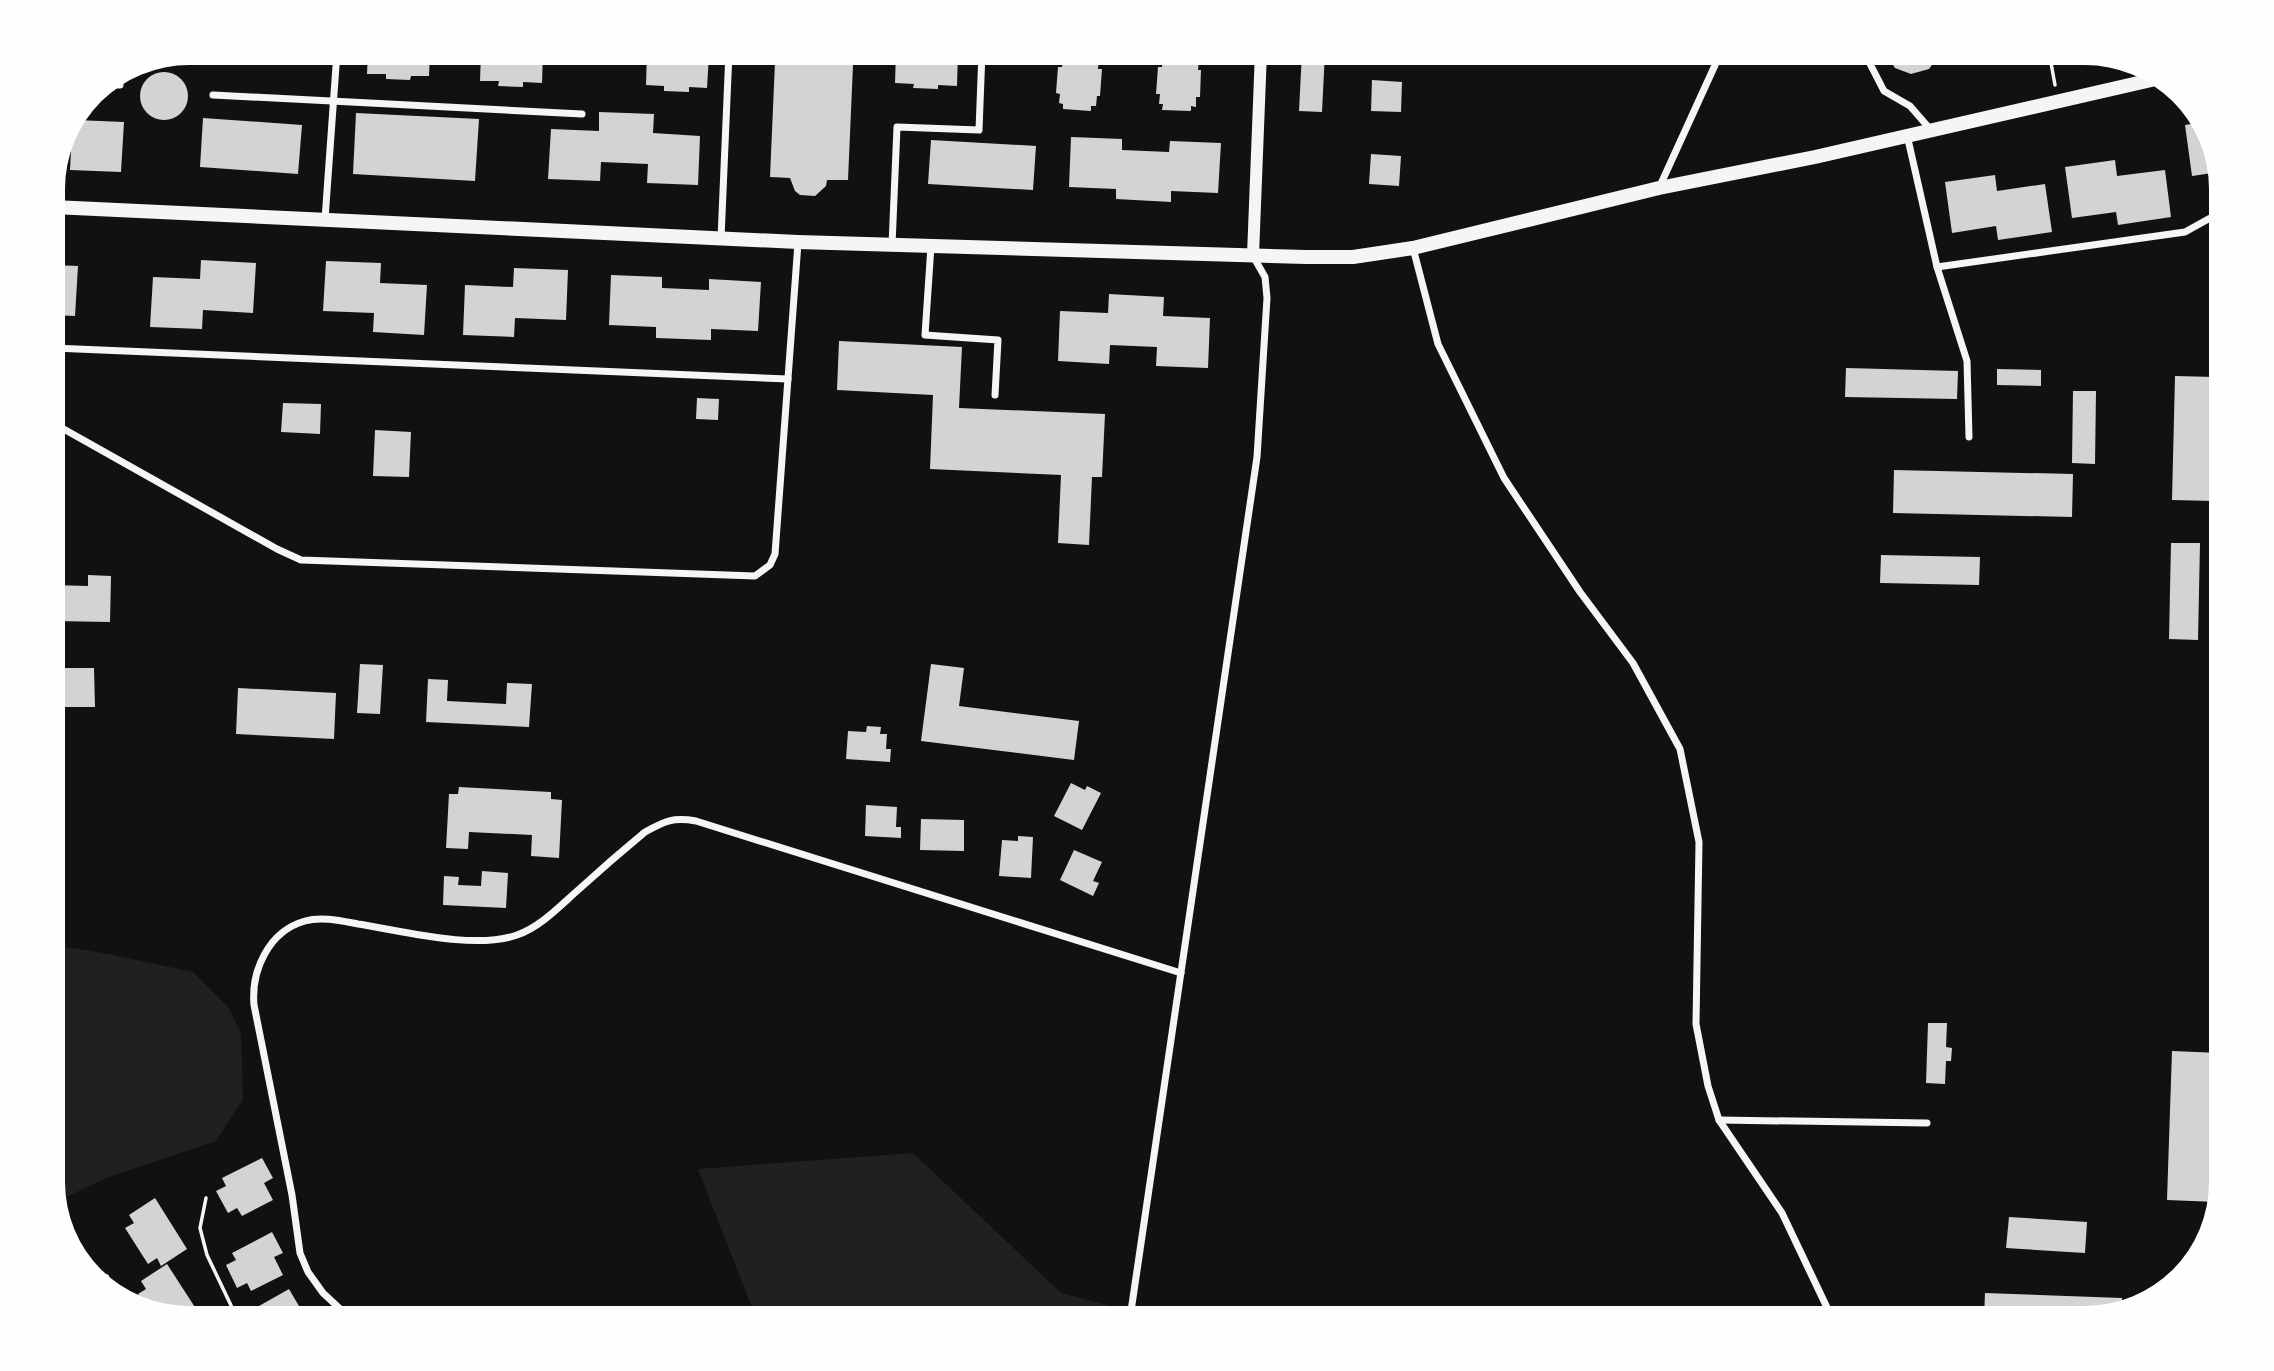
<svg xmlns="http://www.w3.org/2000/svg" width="2274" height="1371" font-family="Raleway,sans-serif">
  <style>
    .green { fill: #202020 }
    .building { fill: #d3d3d3 }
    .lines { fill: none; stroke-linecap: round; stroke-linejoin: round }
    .path { stroke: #f5f5f5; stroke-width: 3.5 }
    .minor { stroke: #f5f5f5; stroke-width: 7 }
    .tertiary { stroke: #f5f5f5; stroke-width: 12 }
    .secondary { stroke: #f5f5f5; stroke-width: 14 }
  </style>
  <rect width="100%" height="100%" fill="#111"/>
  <g class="green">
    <path d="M53 945 108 954 193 972 229 1008 241 1034 243 1099 216 1141 106 1178 60 1200 55 1197 53 1191Z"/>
    <path d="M913 1153 1061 1293 1157 1318H756L698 1169Z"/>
  </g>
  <g class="building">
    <path d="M368 52H430L429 76H411L410 80 386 79V74H367Z"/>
    <path d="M481 52H543L542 83 523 82V87L498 86 499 81H480Z"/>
    <path d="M572 52H615V58L572 56Z"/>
    <path d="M647 52 709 54 707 88 689 87V92L664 91V86L646 85Z"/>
    <path d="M896 52H958L957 86 938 85V89L913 88 914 84 895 83Z"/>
    <path d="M1066 52 1095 54 1094 59H1099L1098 69H1102L1100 96H1097L1096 106H1091V111L1063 109V104L1059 103 1060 94 1056 93 1058 67H1062L1063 57H1066Z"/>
    <path d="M1166 52 1195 54 1194 60H1199L1198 70H1201L1200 97H1196V107L1191 106V111L1162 110 1163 104H1159L1160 94H1156L1158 67H1162V58H1166Z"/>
    <path d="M1302 52H1325L1322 112 1299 111Z"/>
    <path d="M1884 52H1941L1929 69 1911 74 1895 68Z"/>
    <path d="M775 62 853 65 848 180H827L826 186 815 196 800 195 795 191 790 178 770 177Z"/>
    <circle cx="164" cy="96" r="24"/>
    <path d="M1372 80 1402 82 1401 112 1371 111Z"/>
    <path d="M599 112 654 114 653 133 700 136 698 185 647 183 648 164 601 162 600 181 548 179 551 129 599 131Z"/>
    <path d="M356 113 479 119 475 181 353 174Z"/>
    <path d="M77 116 76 120 124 122 121 172 70 170 71 151 60 150 63 136Z"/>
    <path d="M203 118 302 125 298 174 200 167Z"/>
    <path d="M2204 122 2219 172 2192 176 2185 125Z"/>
    <path d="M1071 137 1122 139V150L1169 152 1170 141 1221 143 1218 193 1171 191V202L1116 199V189L1069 187Z"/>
    <path d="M931 140 1036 146 1033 190 928 184Z"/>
    <path d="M1371 154 1401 156 1399 186 1369 184Z"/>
    <path d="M2115 160 2117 176 2165 170 2171 217 2118 225 2116 212 2072 218 2065 167Z"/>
    <path d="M1995 175 1997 191 2045 184 2052 232 1998 240 1996 226 1952 233 1945 182Z"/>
    <path d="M201 260 256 263 253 313 203 310 202 329 150 327 153 277 200 279Z"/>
    <path d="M326 261 381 263 380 283 427 285 424 335 373 332 374 313 323 311Z"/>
    <path d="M53 265 78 266 75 316 53 315Z"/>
    <path d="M514 268 568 270 566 320 515 318 514 337 463 335 465 285 513 287Z"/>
    <path d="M611 275 662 277V288L709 290V279L761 282 758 331 711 329V340L656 338V327L609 325Z"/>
    <path d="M1109 294 1164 297 1163 316 1210 318 1208 368 1156 366 1157 347 1110 345 1109 364 1058 361 1060 311 1108 313Z"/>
    <path d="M839 341 962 347 959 408 1105 414 1102 477H1092L1089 545 1058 543 1061 475 930 469 933 395 837 390Z"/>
    <path d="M1846 368 1958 371 1957 399 1845 397Z"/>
    <path d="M1997 369 2041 370V386L1997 385Z"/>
    <path d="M2175 376 2215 377 2213 501 2172 500Z"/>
    <path d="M2073 391H2096L2095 464 2072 463Z"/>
    <path d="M697 398 719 399 718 420 696 419Z"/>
    <path d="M283 403 321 404 320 434 281 432Z"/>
    <path d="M375 430 411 432 409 477 373 476Z"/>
    <path d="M1894 470 2073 474 2072 517 1893 513Z"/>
    <path d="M2171 543H2200L2198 640 2169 639Z"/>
    <path d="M1881 555 1980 557 1979 585 1880 583Z"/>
    <path d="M88 575 111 576 110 622 53 621V585L88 586Z"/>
    <path d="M360 664 383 665 380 714 357 713Z"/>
    <path d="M931 664 964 668 959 706 1079 721 1074 760 921 741Z"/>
    <path d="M53 668H94L95 707H53Z"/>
    <path d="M428 679 448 680 447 701 506 704 507 683 532 684 529 727 426 722Z"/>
    <path d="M238 688 336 693 334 739 236 734Z"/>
    <path d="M867 726 881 727 880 734H887L886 749H891L890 762 846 759 848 731 866 732Z"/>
    <path d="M1071 783 1085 790 1087 786 1101 793 1082 830 1054 816Z"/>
    <path d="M459 787 551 792V799L562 800 559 858 531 856 532 835 469 832 468 849 446 848 449 794H458Z"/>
    <path d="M866 805 897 807 896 827H901V838L865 836Z"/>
    <path d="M921 819 964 820V851L920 850Z"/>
    <path d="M1018 836 1033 837 1031 878 999 876 1002 840 1018 841Z"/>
    <path d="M1074 850 1102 862 1093 881 1099 883 1093 896 1060 880Z"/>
    <path d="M482 871 508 873 506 908 443 905 444 876 459 877 458 885 481 886Z"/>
    <path d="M1928 1023H1947L1946 1047 1952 1048 1951 1061H1946L1945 1084 1926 1083Z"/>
    <path d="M2172 1051 2221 1053 2216 1202 2167 1200Z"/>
    <path d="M262 1158 273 1178 264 1183 273 1200 242 1216 237 1208 228 1213 216 1191 226 1186 222 1178Z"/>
    <path d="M155 1198 187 1249 161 1266 157 1258 148 1264 125 1228 134 1223 129 1215Z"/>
    <path d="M2009 1217 2087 1222 2085 1253 2006 1248Z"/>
    <path d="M272 1232 283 1253 274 1257 283 1275 251 1291 247 1283 237 1288 226 1265 236 1260 232 1253Z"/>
    <path d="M167 1264 200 1315 194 1318 146 1307 138 1294 146 1289 141 1281Z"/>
    <path d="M289 1289 306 1318H266L259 1306Z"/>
    <path d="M1985 1293 2122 1298V1309L2086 1318H1984Z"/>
  </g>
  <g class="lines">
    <g class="path">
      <path d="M1030 52 1052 54"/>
      <path d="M2049 52 2055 85"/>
      <path d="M206 1198 200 1228 207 1255 237 1318"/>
      <path d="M107 1276 116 1296"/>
    </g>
    <g class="minor">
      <path d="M1868 60 1884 91 1910 106 1930 129"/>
      <path d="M104 85H120"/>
      <path d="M213 95 582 114"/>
      <path d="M1907 135 1937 267 1967 361 1969 437"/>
      <path d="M1659 188 1721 52"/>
      <path d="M325 219 337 52"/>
      <path d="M721 238 729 52"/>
      <path d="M892 245 897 127 979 130 982 52"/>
      <path d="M931 246 925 335 998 340 995 395"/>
      <path d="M1413 248 1438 344 1504 478 1580 592 1633 663 1680 749 1699 842 1696 1024 1708 1086 1719 1120 1782 1213 1832 1318"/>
      <path d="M1937 267 2185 232 2221 212"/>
      <path d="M53 348 788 379"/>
      <path d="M53 423 277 549 301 560 755 576 770 565 775 554 798 243"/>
      <path d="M1719 1120 1927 1123"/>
      <path d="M350 1318 323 1293 308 1272 300 1253 292 1195 254 1005C251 970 269 931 305 921 321 916 342 921 358 924 403 931 474 950 517 935 540 927 559 907 577 891 599 871 622 851 645 832 665 821 673 817 696 821L1181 973"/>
      <path d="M1130 1318 1257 457 1267 298 1265 277 1253 256"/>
    </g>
    <path class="tertiary" d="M1253 255 1261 52"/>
    <path class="secondary" d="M53 207 798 242 1306 257H1353L1413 248 1659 188 1815 157 2160 78"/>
  </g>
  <path d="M0 0H2274V1371H0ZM189 65H2085A124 124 0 0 1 2209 189V1182A124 124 0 0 1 2085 1306H189A124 124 0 0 1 65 1182V189A124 124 0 0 1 189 65Z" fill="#fefefe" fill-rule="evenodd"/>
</svg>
